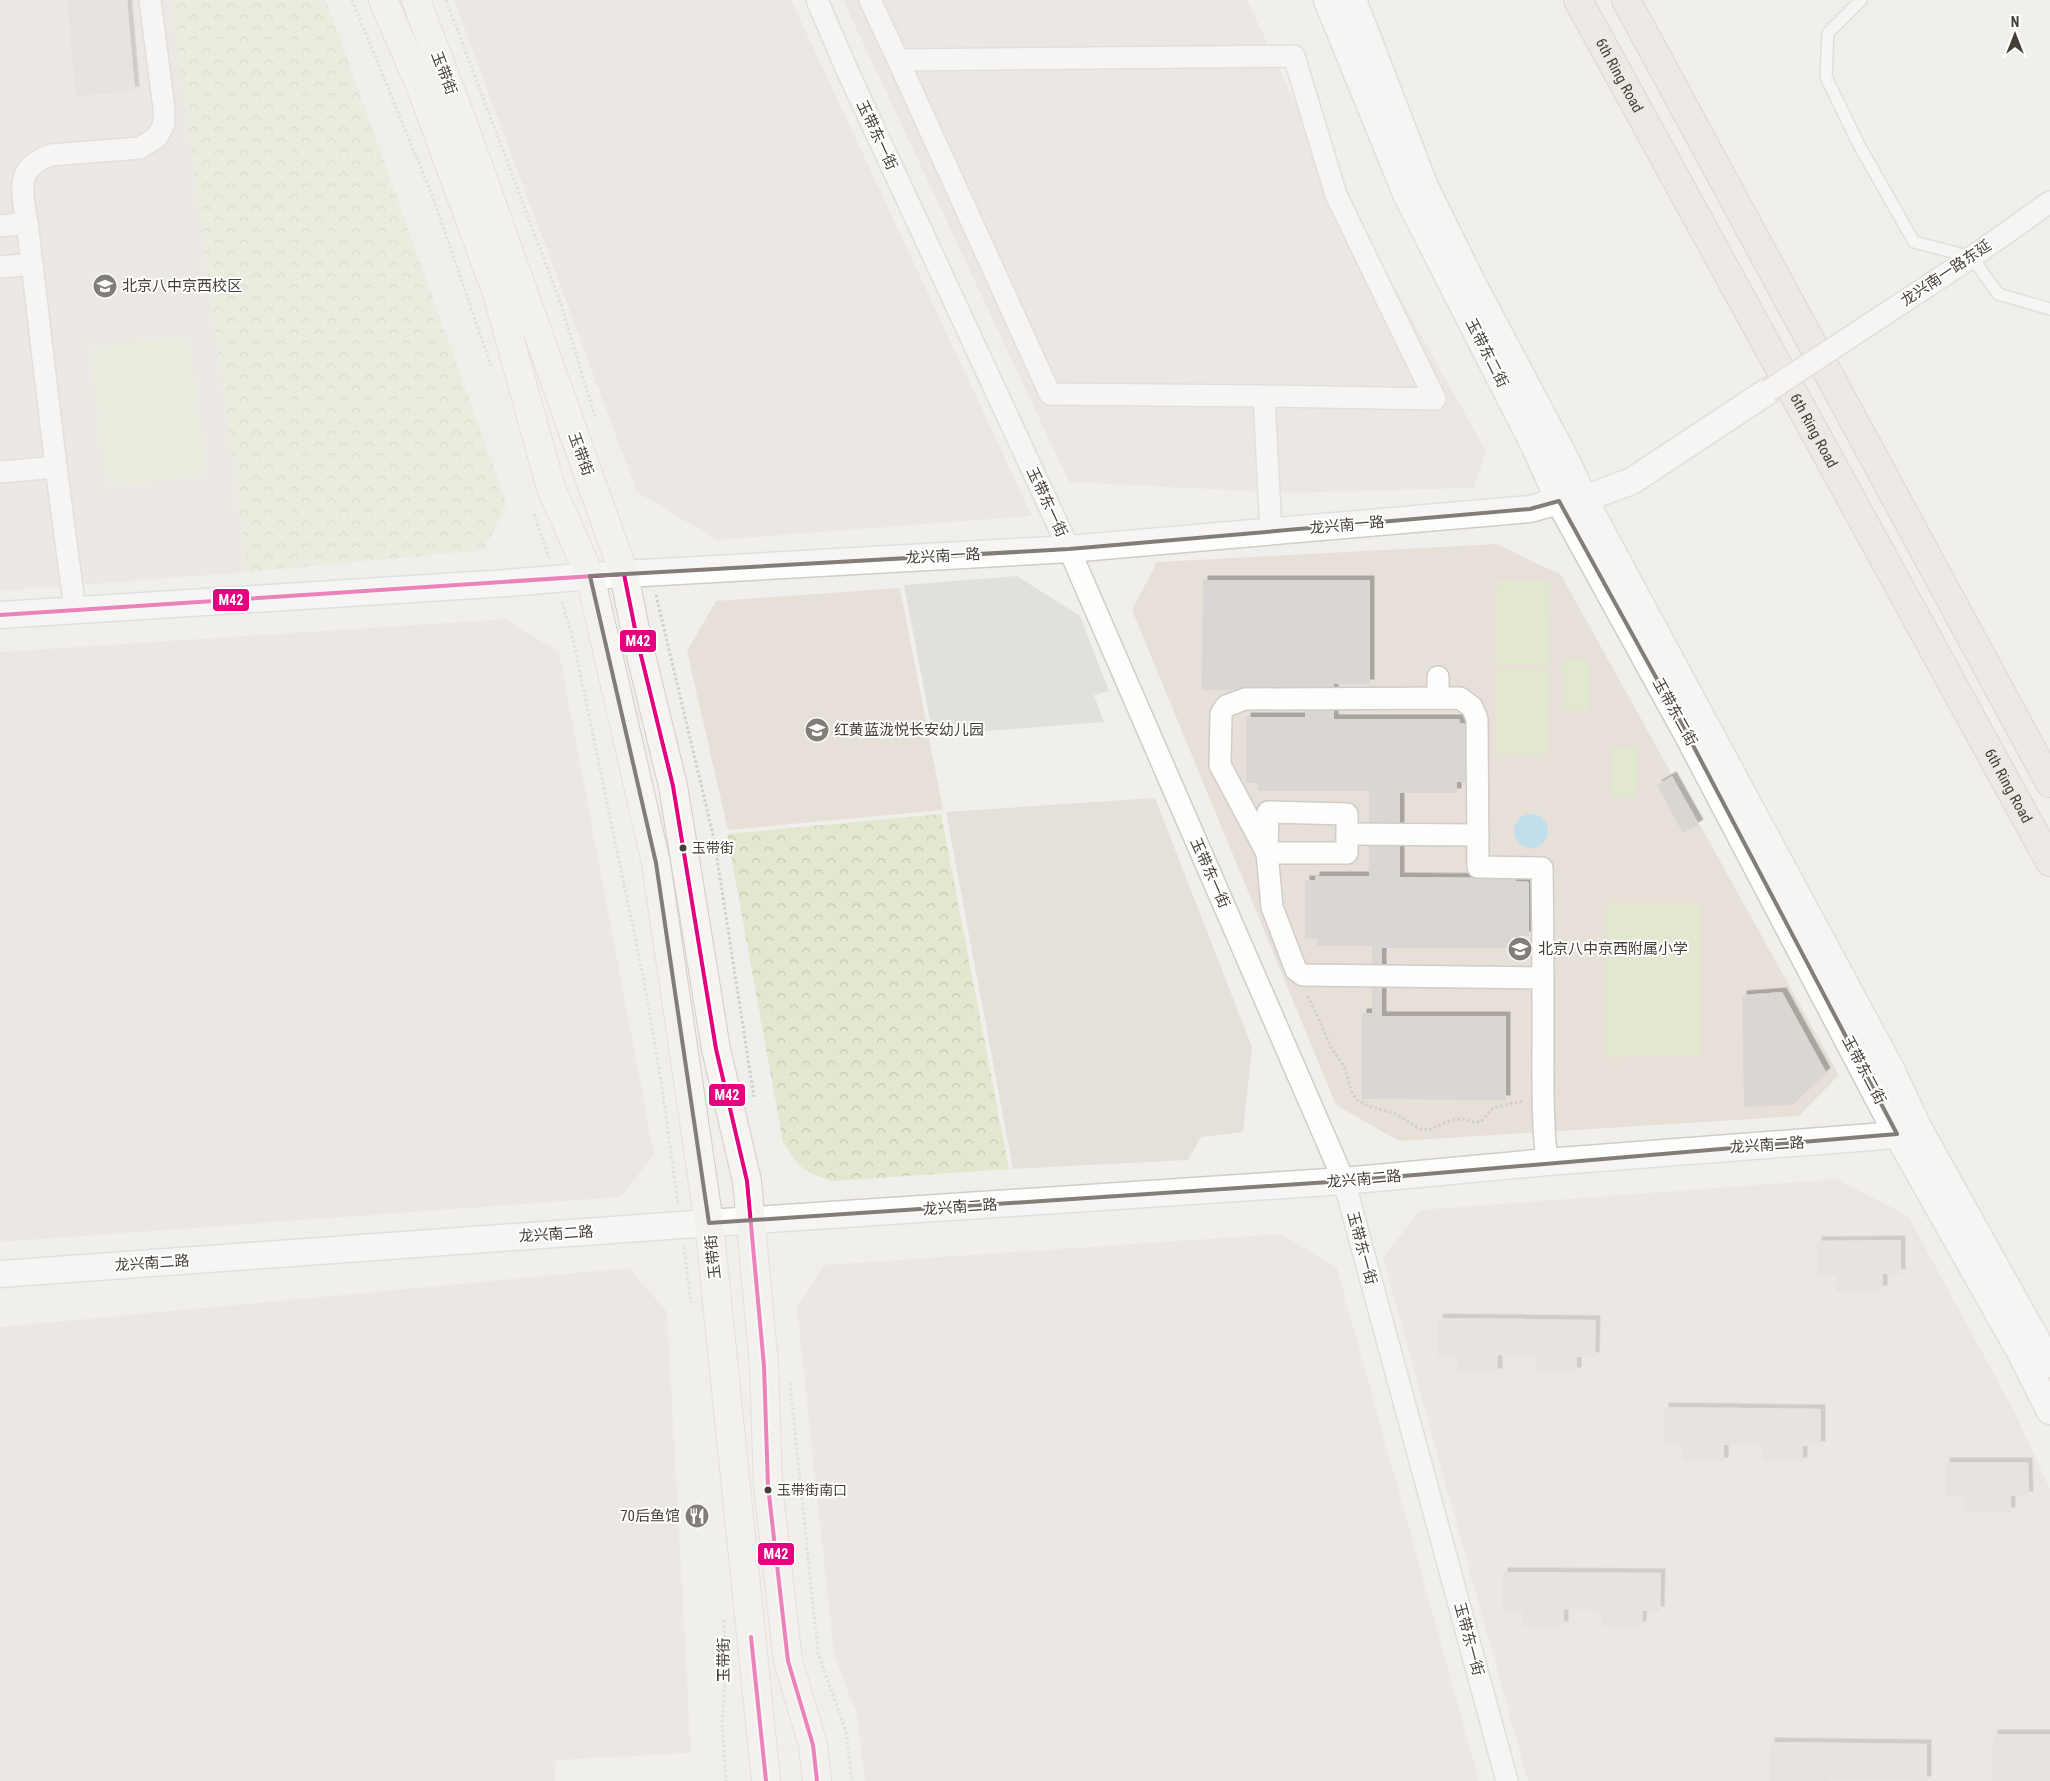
<svg xmlns="http://www.w3.org/2000/svg" width="2050" height="1781" font-family="'Roboto Condensed','Noto Sans SC',sans-serif">
  <style>
    .residential { fill: #e4e0da }
    .education { fill: #e6e0d8 }
    .forest { fill: url(#forest-crowns) }
    .pitch { fill: #e2e8cf }
    .parking { fill: #e2e0dd }
    .water { fill: #c1dfea }
    .building { fill: #d9d6d3; filter: url(#shadow) }
    .lines { fill: none; stroke-linecap: round; stroke-linejoin: round }
    .service-casing { stroke: #cfccc9; stroke-width: 14 }
    .minor-casing { stroke: #cfccc9; stroke-width: 24 }
    .tertiary-casing { stroke: #cfccc9; stroke-width: 29 }
    .secondary-casing { stroke: #d2cdc7; stroke-width: 30 }
    .motorway-casing { stroke: #c6b8ab; stroke-width: 30 }
    .path { stroke: #d1cfcb; stroke-width: 3; stroke-dasharray: 2.5 2.5; stroke-linecap: butt }
    .service { stroke: #fdfdfc; stroke-width: 11 }
    .minor { stroke: #fdfdfc; stroke-width: 21 }
    .tertiary { stroke: #fdfdfc; stroke-width: 26 }
    .secondary { stroke: #f6f4f0; stroke-width: 28 }
    .motorway { stroke: #eae3db; stroke-width: 28 }
    .minor-bridge-casing { stroke: #cfccc9; stroke-width: 24; stroke-linecap: butt }
    .minor-bridge { stroke: #fdfdfc; stroke-width: 21 }
    .bus-1-casing { stroke: #fff; stroke-width: 8 }
    .bus-1 { stroke: #e5007d; stroke-width: 4 }
    .marked { fill: none; stroke: #827d77; stroke-width: 4; stroke-linejoin: round }
    .bus-dot { fill: #463f38; stroke: #fff; stroke-width: 2 }
    .labels { text-anchor: middle; dominant-baseline: central; stroke-width: 4; stroke-linejoin: round; paint-order: stroke }
    .bus-label { font-size: 14px; fill: #463f38; stroke: #fff; text-anchor: start }
    .street-label { font-size: 15px; fill: #463f38; stroke: #fff }
    .poi-label { font-size: 15px; fill: #463f38; stroke: #fff; text-anchor: start }
    .line-badge { stroke: #fff; stroke-width: 2 }
    .badge-label { font-size: 14px; text-anchor: middle; font-weight: bold; fill: #fff }
  </style>
  <defs>
    <pattern id="forest-crowns" width="20" height="18" patternUnits="userSpaceOnUse" patternTransform="scale(1.25)"><rect width="20" height="18" fill="#e2e8cf"/><path d="M2 6a3 3 0 1 1 6 0M12 15a3 3 0 1 1 6 0" fill="none" stroke="#c3c8b2"/></pattern>
    <filter id="shadow"><feDropShadow dx="4.5" dy="-4.5" stdDeviation="0" flood-color="#0004"/></filter>
  </defs>
  <rect width="100%" height="100%" fill="#f1efec"/>
  <g class="residential">
    <path d="M454 0H791L1032 516 717 540 637 492Z"/>
    <path d="M843 0H1247L1316 148 1486 451 1474 488 1287 493 1069 482Z"/>
    <path d="M506 619 559 652 654 1155 620 1197 0 1242V652Z"/>
    <path d="M1155 798 1252 1047 1243 1132 1201 1137 1188 1160 1013 1169 946 812Z"/>
    <path d="M1837 1179 1908 1216 2014 1411 2050 1489V1781H1528L1383 1258 1420 1210Z"/>
    <path d="M1281 1234 1337 1268 1479 1781H865L857 1715 834 1655 797 1308 824 1265Z"/>
    <path d="M629 1268 667 1312 691 1753 556 1760 555 1781H0V1327Z"/>
  </g>
  <g class="education">
    <path d="M0 0H171L248 572 0 591Z"/>
    <path d="M1497 544 1561 575 1839 1075 1799 1116 1399 1141 1336 1105 1132 610 1157 562Z"/>
    <path d="M900 588 943 810 728 830 687 651 716 601Z"/>
  </g>
  <g class="forest">
    <path d="M171 0H326L507 504 484 550 248 572Z"/>
    <path d="M941 814 1009 1169 835 1181C805 1174 799 1168 783 1142L727 834Z"/>
  </g>
  <g class="pitch">
    <path d="M189 336 207 475 107 487 89 348Z"/>
    <path d="M1497 580 1550 581 1549 665H1496Z"/>
    <rect x="1562" y="659" width="27" height="52"/>
    <path d="M1496 669H1549L1548 754 1496 753Z"/>
    <rect x="1611" y="747" width="26" height="51"/>
    <path d="M1606 903H1700V1056L1606 1057Z"/>
  </g>
  <path class="parking" d="M1017 576 1080 616 1109 691 1094 695 1104 722 933 735 904 585Z"/>
  <circle class="water" cx="1531" cy="831" r="17"/>
  <g class="building">
    <path d="M67 0H127L135 91 76 96Z"/>
    <path d="M1203 580H1370V684H1334V719H1460V723L1471 724V782H1457V793H1400V877L1516 878V881L1529 882V936H1516V948H1382V1016H1506V1100L1362 1099V1013H1372V946H1317V939H1305V880H1315V876H1369V791H1258V783H1246V717H1305V690H1202Z"/>
    <path d="M1672 776 1699 824 1683 833 1657 785Z"/>
    <path d="M1782 992 1826 1072 1792 1105 1744 1107 1742 995Z"/>
    <path d="M1901 1240V1274H1883V1290L1836 1291V1275H1817V1241Z"/>
    <path d="M1438 1318 1596 1320 1595 1357H1577V1372H1536V1356L1498 1355V1373L1457 1372V1357H1438Z"/>
    <path d="M1664 1407 1821 1409V1446H1803V1462L1762 1461V1445H1724V1462H1683V1446H1664Z"/>
    <path d="M1945 1462H2028L2029 1496H2011V1512H1964V1497H1945Z"/>
    <path d="M1503 1572 1661 1573 1660 1611H1643L1642 1626H1601V1610L1564 1609V1626H1522L1523 1611H1503Z"/>
    <path d="M1993 1734H2050V1781H1992Z"/>
    <path d="M1770 1742 1927 1744V1781L1830 1779V1781H1769Z"/>
  </g>
  <g class="lines">
    <defs>
      <path id="service" d="M1861 0 1828 33 1826 77 1859 145 1914 242 1972 257 1998 294 2050 309"/>
      <g id="minor">
        <path d="M817 0 847 70 1069 549 1344 1181 1507 1781"/>
        <path d="M870 0 898 60"/>
        <path d="M27 223C22 191 14 168 51 155L140 148 157 137 164 124V108L150 0"/>
        <path d="M0 226 27 223 32 264 0 267"/>
        <path d="M32 264 56 467 75 610"/>
        <path d="M1841 343 1972 257 2050 202"/>
        <path d="M1264 396 1050 394 898 60 1294 56 1336 195 1435 399 1264 396 1271 532"/>
        <path d="M0 472 56 467"/>
        <path d="M1438 677V698"/>
        <path d="M1347 834 1478 835"/>
        <path d="M1543 978 1303 975 1296 970 1272 907 1267 853 1268 812 1347 814V853H1267L1220 765 1221 714 1226 706 1245 699 1460 698 1472 707 1477 719 1478 867 1542 868C1543 924 1543 980 1543 1036 1543 1078 1542 1120 1547 1162"/>
      </g>
      <g id="tertiary">
        <path d="M1327 0 1407 196 1535 447 1559 501 1686 732 1897 1134 2019 1350 2050 1411"/>
        <path d="M1353 0 1425 187 1474 286 1566 460 1584 499 1892 1071 1918 1127 2050 1364"/>
        <path d="M0 615 507 583 590 576 1069 549 1530 509 1559 501 1584 499 1632 481 1768 391"/>
        <path d="M0 1274 709 1223 1344 1181 1547 1162 1872 1137 1897 1134 1918 1127"/>
      </g>
      <g id="secondary">
        <path d="M383 0 420 85 497 293 551 488 590 576 656 863 709 1223 766 1781"/>
        <path d="M416 0 465 129 624 574 637 639 673 786 716 1049 747 1181 764 1366 768 1486 788 1661 813 1745 817 1781"/>
      </g>
      <g id="motorway">
        <path id="s1" d="M1578 0 2050 862"/>
        <path d="M1626 0 2050 783"/>
      </g>
    </defs>
    <use href="#service" class="service-casing"/>
    <use href="#minor" class="minor-casing"/>
    <use href="#tertiary" class="tertiary-casing"/>
    <use href="#secondary" class="secondary-casing"/>
    <use href="#motorway" class="motorway-casing"/>
    <g class="path">
      <path d="M352 0 434 200 491 366"/>
      <path d="M446 0 561 304 595 417"/>
      <path d="M534 514 549 558"/>
      <path d="M656 595 714 839 754 1097"/>
      <path d="M562 602 573 639 644 981 661 1080 678 1204"/>
      <path d="M1308 996 1332 1049 1344 1066 1352 1092 1357 1100 1368 1106 1396 1114 1420 1129 1428 1130 1452 1120 1463 1119 1474 1122H1481L1493 1108 1523 1101"/>
      <path d="M684 1247 691 1303"/>
      <path d="M790 1383 818 1653 846 1732 852 1781"/>
      <path d="M724 1620 726 1664 722 1723 726 1781"/>
    </g>
    <use href="#service" class="service"/>
    <use href="#minor" class="minor"/>
    <use href="#tertiary" class="tertiary"/>
    <use href="#secondary" class="secondary"/>
    <use href="#motorway" class="motorway"/>
    <defs>
      <path id="minor-bridge" d="M1768 391 1841 343"/>
    </defs>
    <use href="#minor-bridge" class="minor-bridge-casing"/>
    <use href="#minor-bridge" class="minor-bridge"/>
    <defs>
      <g id="bus-1">
        <path d="M0 615 624 574 637 639 673 786 716 1049 747 1181 764 1366 768 1486 788 1661 813 1745 817 1781"/>
        <path d="M751 1637 766 1781"/>
      </g>
    </defs>
    <use href="#bus-1" class="bus-1-casing"/>
    <use href="#bus-1" class="bus-1"/>
  </g>
  <path d="M0 0H2050V1781H0ZM1559 501 1686 732 1897 1134 1344 1181 709 1223 656 863 590 576 1069 549 1530 509Z" fill="#f1efec" fill-opacity=".55" fill-rule="evenodd"/>
  <path class="marked" d="M1559 501 1686 732 1897 1134 1344 1181 709 1223 656 863 590 576 1069 549 1530 509Z"/>
  <defs>
    <symbol id="school-disc" viewBox="-11 -11 22 22"><circle r="9.5" fill="#827d77" stroke="#fff"/><path d="M0-5L7-2L0 1L-7-2ZM-4 1L0 2.5L4 1V4Q0 6-4 4Z" fill="#fff"/></symbol>
    <symbol id="restaurant-disc" viewBox="-11 -11 22 22"><circle r="9.5" fill="#827d77" stroke="#fff"/><path d="M-5-6h1v4h1v-4h1v4h1v-4h1v5L-1.5 .5V6h-2V.5L-5-1ZM5-6V6H3V1.5H1.5Q1.5-4 5-6Z" fill="#fff"/></symbol>
  </defs>
  <g fill-rule="evenodd">
    <use href="#school-disc" x="91" y="272" width="28" height="28"/>
    <use href="#school-disc" x="803" y="716" width="28" height="28"/>
    <use href="#school-disc" x="1506" y="935" width="28" height="28"/>
    <use href="#restaurant-disc" x="683" y="1502" width="28" height="28"/>
  </g>
  <g class="bus-dot">
    <circle cx="683" cy="848" r="4.5"/>
    <circle cx="768" cy="1490" r="4.5"/>
  </g>
  <g class="labels">
    <g class="bus-label">
      <text x="692" y="848">玉带街</text>
      <text x="777" y="1490">玉带街南口</text>
    </g>
    <g class="street-label">
      <text transform="translate(444 73) rotate(69)">玉带街</text>
      <text stroke="none"><textPath href="#s1" startOffset="86">6th Ring Road</textPath></text>
      <text transform="translate(877 135) rotate(65)">玉带东一街</text>
      <text transform="translate(1946 273) rotate(-34)">龙兴南一路东延</text>
      <text transform="translate(1487 353) rotate(63)">玉带东二街</text>
      <text stroke="none"><textPath href="#s1" startOffset="491">6th Ring Road</textPath></text>
      <text transform="translate(581 454) rotate(70)">玉带街</text>
      <text transform="translate(1047 502) rotate(65)">玉带东一街</text>
      <text transform="translate(1347 525) rotate(-5)">龙兴南一路</text>
      <text transform="translate(943 556) rotate(-3)">龙兴南一路</text>
      <text transform="translate(1675 712) rotate(61)">玉带东二街</text>
      <text stroke="none"><textPath href="#s1" startOffset="896">6th Ring Road</textPath></text>
      <text transform="translate(1210 873) rotate(66)">玉带东一街</text>
      <text transform="translate(1864 1070) rotate(62)">玉带东二街</text>
      <text transform="translate(1767 1145) rotate(-4)">龙兴南二路</text>
      <text transform="translate(1364 1179) rotate(-5)">龙兴南二路</text>
      <text transform="translate(960 1207) rotate(-4)">龙兴南二路</text>
      <text transform="translate(556 1234) rotate(-4)">龙兴南二路</text>
      <text transform="translate(1362 1248) rotate(75)">玉带东一街</text>
      <text transform="translate(713 1257) rotate(-96)">玉带街</text>
      <text transform="translate(152 1263) rotate(-4)">龙兴南二路</text>
      <text transform="translate(1469 1639) rotate(75)">玉带东一街</text>
      <text transform="translate(724 1660) rotate(-90)">玉带街</text>
    </g>
    <g class="poi-label">
      <text x="122" y="286">北京八中京西校区</text>
      <text x="834" y="730">红黄蓝泷悦长安幼儿园</text>
      <text x="1538" y="949">北京八中京西附属小学</text>
      <text x="680" y="1516" text-anchor="end">70后鱼馆</text>
    </g>
  </g>
  <g class="line-badge">
    <rect x="212" y="588" width="38" height="24" rx="5" fill="#e5007d"/>
    <rect x="619" y="629" width="38" height="24" rx="5" fill="#e5007d"/>
    <rect x="708" y="1083" width="38" height="24" rx="5" fill="#e5007d"/>
    <rect x="757" y="1542" width="38" height="24" rx="5" fill="#e5007d"/>
  </g>
  <g class="badge-label">
    <text x="231" y="605">M42</text>
    <text x="638" y="646">M42</text>
    <text x="727" y="1100">M42</text>
    <text x="776" y="1559">M42</text>
  </g>
  <g transform="translate(2015 35)" stroke="#ffffff" stroke-width="4" paint-order="stroke">
  <path d="M0-4L9 19L0 12L-9 19Z" fill="#463f38"/>
  <text y="-8" font-size="14" font-weight="bold" text-anchor="middle" fill="#463f38">N</text>
  </g>
</svg>
